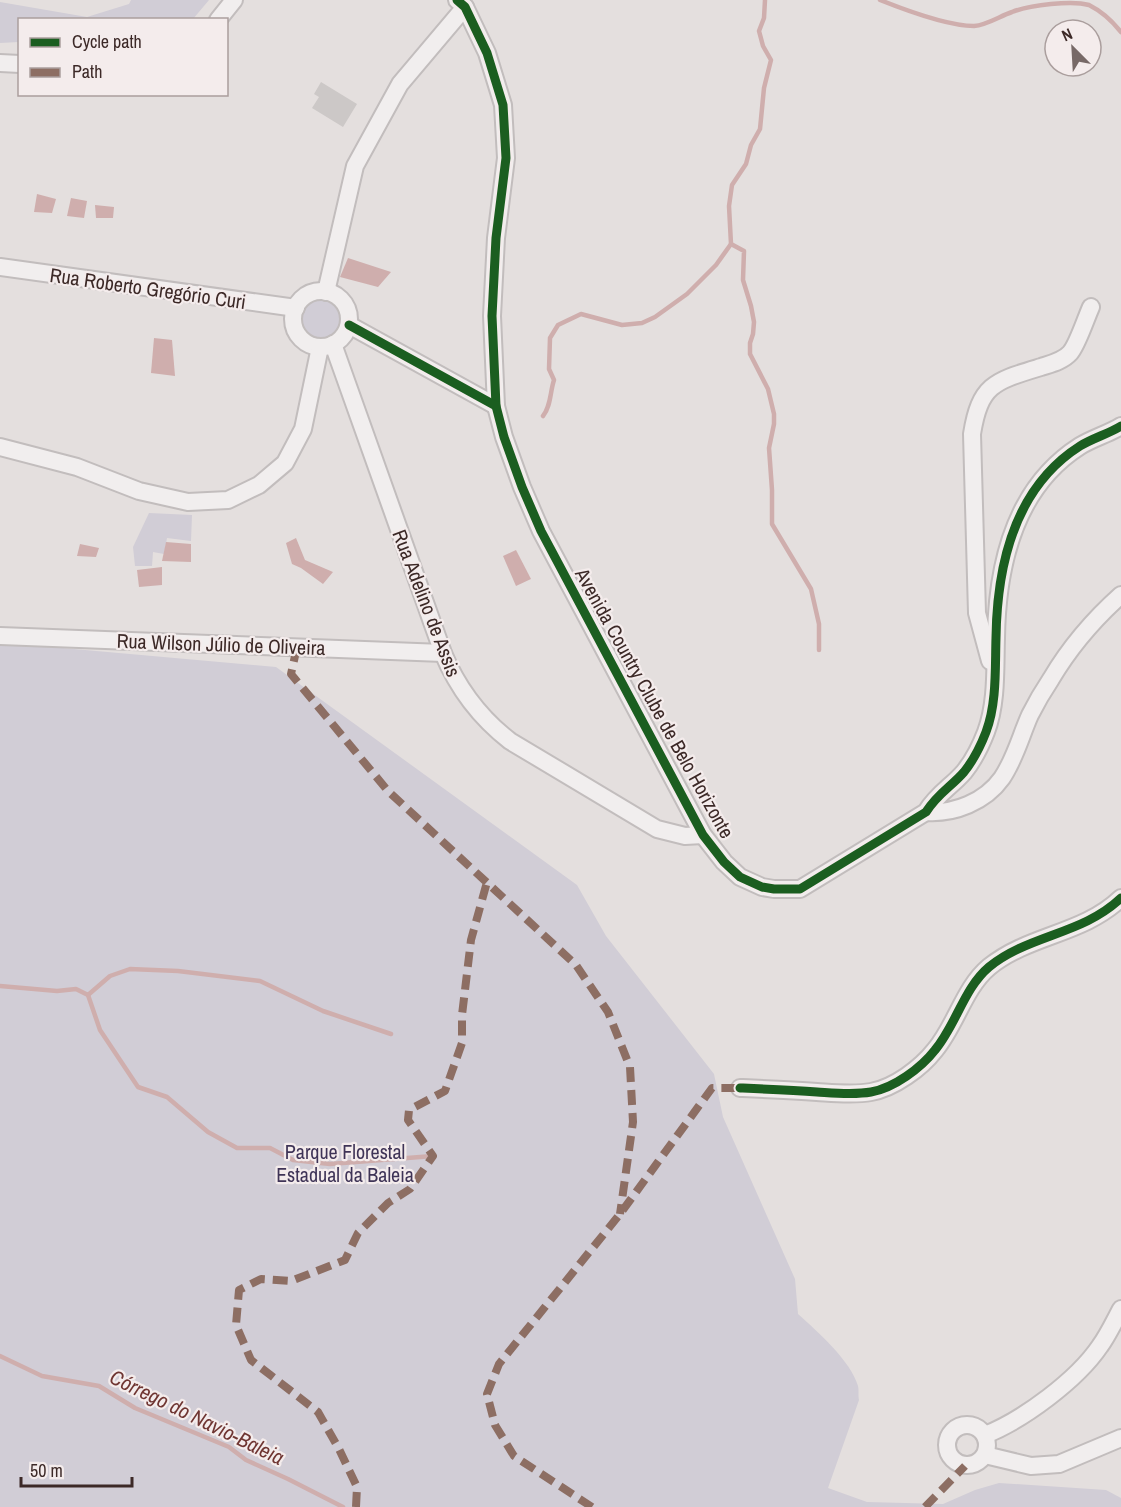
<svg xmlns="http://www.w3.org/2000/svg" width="1121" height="1507" font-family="'Archivo Narrow',sans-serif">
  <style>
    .green { fill: #d1cdd6 }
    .water { fill: #cfaead }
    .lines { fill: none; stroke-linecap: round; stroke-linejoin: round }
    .stream { stroke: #cfaead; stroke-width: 4.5 }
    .building { fill: #ccc8c7 }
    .minor-casing { stroke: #c2bdbd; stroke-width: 20 }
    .minor { stroke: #f1eeee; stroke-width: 16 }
    .quiet { stroke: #8d6e63; stroke-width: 8; stroke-dasharray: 15 8; stroke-linecap: butt }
    .cycleway-casing { stroke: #f4ecec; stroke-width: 13 }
    .cycleway { stroke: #1b5e20; stroke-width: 9 }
    .labels { text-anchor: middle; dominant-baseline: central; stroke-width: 4.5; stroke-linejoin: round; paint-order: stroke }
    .street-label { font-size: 20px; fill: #3c2927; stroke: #f4ecec }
    .park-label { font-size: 20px; fill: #3f3457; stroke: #f4ecec }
    .water-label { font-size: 21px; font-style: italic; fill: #6f3532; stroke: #f4ecec }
  </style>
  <rect width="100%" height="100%" fill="#e4dfde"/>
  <g class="green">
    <path d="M131 0H209L193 19 20 20 19 42 0 43V2L87 17 129 4Z"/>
    <circle cx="321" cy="319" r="25"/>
    <path d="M149 513 192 515 191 541 167 538 164 554 153 552 152 566H135L133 547Z"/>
    <path d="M0 645H29L276 667 577 885 606 936 714 1074 723 1117 795 1279 798 1314C817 1331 851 1361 858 1386 859 1390 858 1396 859 1400L828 1488 867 1502 943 1504 975 1490 999 1483 1106 1490 1121 1498V1507H0Z"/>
  </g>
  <g class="water">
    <path d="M37 194 56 199 52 213 34 212Z"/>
    <path d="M71 198 87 201 84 218 67 216Z"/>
    <path d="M95 205 114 207 113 218H96Z"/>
    <path d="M348 258 391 272 378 287 340 277Z"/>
    <path d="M154 338 172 340 175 376 151 373Z"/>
    <path d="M296 538 305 560 333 572 323 584 301 568 292 564 286 543Z"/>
    <path d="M166 542 191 544V562L162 561Z"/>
    <path d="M80 544 99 548 96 557 77 556Z"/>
    <path d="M516 550 531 579 516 586 503 556Z"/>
    <path d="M162 567V585L139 587 137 570Z"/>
  </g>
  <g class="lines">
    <g class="stream">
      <path d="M880 0C905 10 947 26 974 26 987 25 1000 16 1012 12 1030 5 1072 0 1089 5 1101 11 1113 22 1121 32"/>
      <path d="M731 244 744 251 743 280 751 306 754 322 753 334 750 343V354L768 389 774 414V424L769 448 772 490V524L811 589 819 624V650"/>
      <path d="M543 416C551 406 550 392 554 380L549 369 550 338 558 325 581 314 622 325 642 323 655 317 687 294 716 265 731 244 729 206 732 185 746 164 751 145 760 129 764 88 771 60 763 46 759 31 764 18 765 0"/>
      <path d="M0 986 57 991 76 989 88 995 110 976 130 969 178 971 260 981 323 1011 391 1034"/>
      <path d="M88 995 100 1030 138 1087 167 1097 208 1132 237 1148H270L293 1160 330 1164 433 1156"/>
      <path d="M0 1356 42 1376 99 1386 135 1408 229 1447 246 1460 288 1479 343 1507"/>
    </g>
  </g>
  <path class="building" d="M321 82 357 104 343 127 312 108 319 97 314 94Z"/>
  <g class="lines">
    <defs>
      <g id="minor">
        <path d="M457 0 465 7 487 53 503 105 506 158 496 238 492 316 496 406 504 437 522 487 541 531 703 835 724 862 740 877 762 887 774 889H800L926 812C938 793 951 787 964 772 972 762 981 745 986 732 997 703 995 668 996 638 997 565 1014 488 1080 446 1093 438 1108 434 1121 426"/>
        <path d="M218 20 234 0"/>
        <path d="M0 63 20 64"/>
        <path d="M0 267 296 308"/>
        <circle cx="321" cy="319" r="28"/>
        <path d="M326 292 355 166 400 84 465 7"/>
        <path d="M349 325 496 406"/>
        <path d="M333 344 443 653C458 689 479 717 510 741L657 829 685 836 703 835"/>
        <path d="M0 447 77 467 139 491 188 502 228 500 259 485 285 463 303 429 320 347"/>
        <path d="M0 636 443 653"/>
        <path d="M990 661 977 613 972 434C980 384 995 381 1041 367 1050 364 1063 361 1070 353 1077 346 1086 318 1091 307"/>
        <path d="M926 812C954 814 985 802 1002 778 1015 759 1021 735 1030 715 1036 703 1043 691 1051 679 1070 647 1093 620 1121 595"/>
        <path d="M740 1088C765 1089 791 1090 817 1092 834 1093 854 1095 871 1092 894 1088 921 1068 935 1050 956 1025 964 988 989 967 1030 934 1082 935 1121 898"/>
        <circle cx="967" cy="1445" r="20"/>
        <path d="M985 1435C1023 1420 1077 1380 1100 1346 1108 1335 1114 1322 1121 1309"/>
        <path d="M985 1455 1031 1466 1059 1464 1121 1438"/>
      </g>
    </defs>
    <use href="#minor" class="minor-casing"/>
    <use href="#minor" class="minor"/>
    <g class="quiet">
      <path d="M297 647 291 674 388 791 576 965 608 1012 630 1067 633 1122 620 1214"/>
      <path d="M356 1507 357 1487 339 1449 318 1412 251 1360 236 1325 239 1290 261 1279 291 1281 345 1260 358 1233 388 1203 410 1189 433 1156 408 1120 409 1110 445 1091 462 1043V1015L471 940 487 882"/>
      <path d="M592 1507 514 1456 495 1425 487 1394 499 1364 620 1214 712 1088H740"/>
      <path d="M925 1507 965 1466"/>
    </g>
    <defs>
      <g id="cycleway">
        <path d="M457 0 465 7 487 53 503 105 506 158 496 238 492 316 496 406 504 437 522 487 541 531 703 835 724 862 740 877 762 887 774 889H800L926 812C938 793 951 787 964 772 972 762 981 745 986 732 997 703 995 668 996 638 997 565 1014 488 1080 446 1093 438 1108 434 1121 426"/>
        <path d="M349 325 496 406"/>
        <path d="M740 1088C765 1089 791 1090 817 1092 834 1093 854 1095 871 1092 894 1088 921 1068 935 1050 956 1025 964 988 989 967 1030 934 1082 935 1121 898"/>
      </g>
    </defs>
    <use href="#cycleway" class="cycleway-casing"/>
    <use href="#cycleway" class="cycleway"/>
  </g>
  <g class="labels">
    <g class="street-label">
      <text transform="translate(148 288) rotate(8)">Rua Roberto Gregório Curi</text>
      <text transform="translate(427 603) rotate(69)">Rua Adelino de Assis</text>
      <text transform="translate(221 644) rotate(2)">Rua Wilson Júlio de Oliveira</text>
      <text transform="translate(655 703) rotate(61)">Avenida Country Clube de Belo Horizonte</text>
    </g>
    <g class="park-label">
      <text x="345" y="1151">Parque Florestal<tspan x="345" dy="23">Estadual da Baleia</tspan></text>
    </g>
    <g class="water-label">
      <text transform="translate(197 1417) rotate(26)">Córrego do Navio-Baleia</text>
    </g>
  </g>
  <rect x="18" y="18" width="210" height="78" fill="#f4ecec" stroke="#aa9e9d" stroke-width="1.5"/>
  <rect x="30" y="38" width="30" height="9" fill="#1b5e20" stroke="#aa9e9d" stroke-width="1.5"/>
  <text x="72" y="48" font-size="18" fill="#3c2927">Cycle path</text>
  <rect x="30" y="68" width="30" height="9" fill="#8d6e63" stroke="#aa9e9d" stroke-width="1.5"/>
  <text x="72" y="78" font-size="18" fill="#3c2927">Path</text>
  <g transform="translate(1073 48) rotate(336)"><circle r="28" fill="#f4ecec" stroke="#aa9e9d" stroke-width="1.5"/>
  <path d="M0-4.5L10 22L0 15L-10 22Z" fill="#776967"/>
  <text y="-9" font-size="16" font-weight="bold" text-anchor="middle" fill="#3c2927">N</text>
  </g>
  <path d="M21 1477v9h111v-9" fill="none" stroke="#3c2927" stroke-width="3"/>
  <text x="30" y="1477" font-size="18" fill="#3c2927" stroke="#f4ecec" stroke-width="4.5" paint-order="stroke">50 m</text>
</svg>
